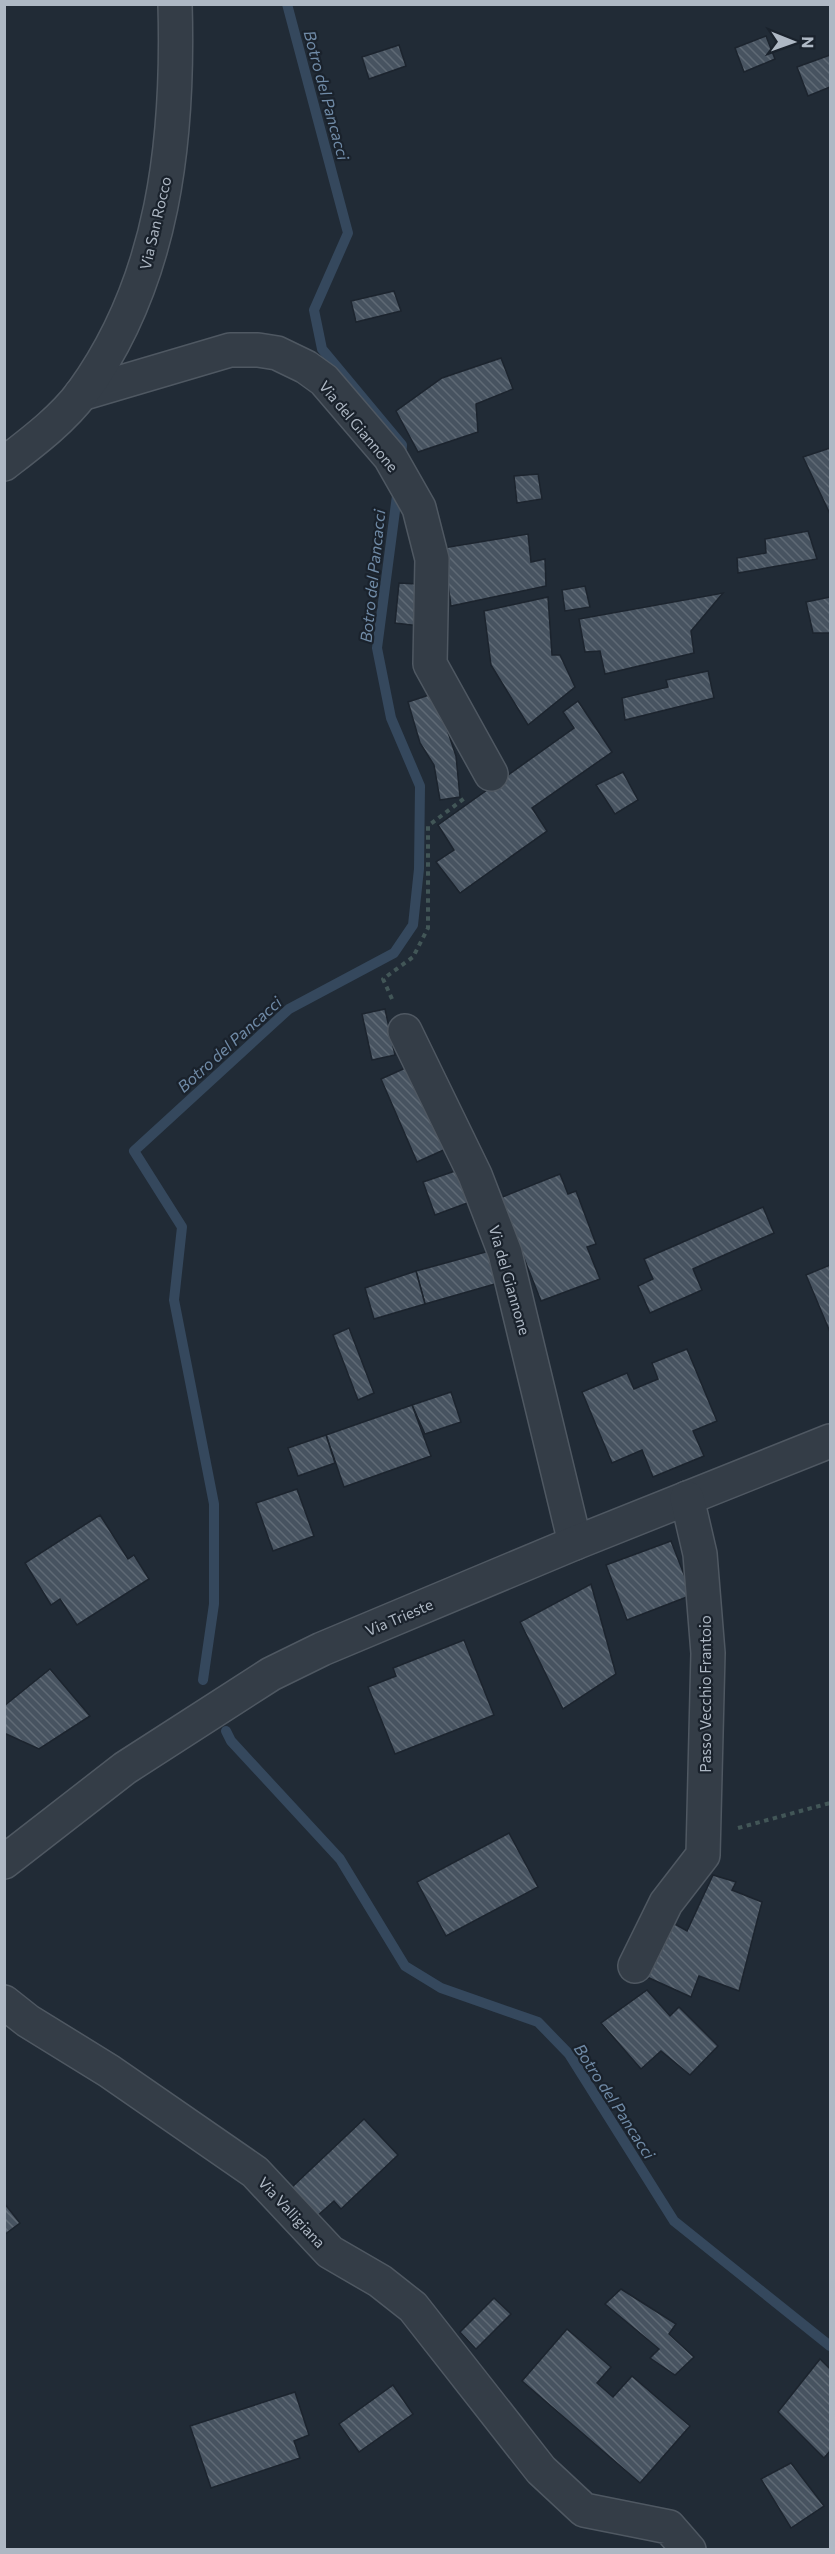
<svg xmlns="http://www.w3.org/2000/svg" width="835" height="2554" font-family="Commissioner,sans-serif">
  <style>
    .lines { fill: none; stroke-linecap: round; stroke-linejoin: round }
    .stream { stroke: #35485d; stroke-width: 10 }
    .building { fill: url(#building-back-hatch); stroke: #1c242e; stroke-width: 1.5 }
    .minor-casing { stroke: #4f5862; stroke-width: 36 }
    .path { stroke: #425657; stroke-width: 4; stroke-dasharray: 4.5 4.5; stroke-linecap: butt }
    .minor { stroke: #343d47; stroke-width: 33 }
    .labels { text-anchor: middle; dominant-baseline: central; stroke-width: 4.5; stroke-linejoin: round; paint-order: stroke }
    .street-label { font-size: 15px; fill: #aeb8c4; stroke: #1a222c }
    .water-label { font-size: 16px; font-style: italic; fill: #708ba7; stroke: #1a222c }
  </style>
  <defs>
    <pattern id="building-back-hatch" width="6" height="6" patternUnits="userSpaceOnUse" patternTransform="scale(1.5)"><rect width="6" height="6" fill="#475360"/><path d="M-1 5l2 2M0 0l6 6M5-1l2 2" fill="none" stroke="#5f6a75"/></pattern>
  </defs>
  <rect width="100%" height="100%" fill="#212b36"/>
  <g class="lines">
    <g class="stream">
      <path d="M287 4 348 233 314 310 322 349 402 445 401 460"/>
      <path d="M203 1680 214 1604V1504L174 1300 182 1227 134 1151 289 1009 394 953 413 925 419 869 420 786 391 718 377 648 398 488"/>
      <path d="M226 1731 231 1741 340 1859 405 1966 441 1988 538 2022 569 2054 674 2221 830 2346"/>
    </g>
  </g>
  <g class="building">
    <path d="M766 36 775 59 744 72 735 48Z"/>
    <path d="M399 45 406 66 369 79 362 57Z"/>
    <path d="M830 55V87L808 96 797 67Z"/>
    <path d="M394 291 401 311 356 322 351 301Z"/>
    <path d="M501 358 513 389 476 404 478 432 418 452 396 411 442 378Z"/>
    <path d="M830 448V514L803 457Z"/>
    <path d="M538 474 542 499 517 503 514 476Z"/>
    <path d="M808 531 817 559 738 573 737 558 766 553 765 539Z"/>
    <path d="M528 534 531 562 545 559 546 586 451 606 443 548Z"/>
    <path d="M399 583 417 584 420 626 395 623Z"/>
    <path d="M585 586 590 607 565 611 562 590Z"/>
    <path d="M723 593 691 631 694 653 605 674 600 651 585 652 579 619Z"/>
    <path d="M548 597 552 655H560L575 687 528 725 491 665 484 611Z"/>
    <path d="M830 597V633H813L806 602Z"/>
    <path d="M708 671 714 698 625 720 622 698 668 687 666 680Z"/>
    <path d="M438 692 444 720 456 756 460 797 440 800 434 765 420 743 408 702Z"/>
    <path d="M578 701 612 752 532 808 547 831 460 893 436 862 454 850 438 825 574 728 563 712Z"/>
    <path d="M623 772 638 800 615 814 596 785Z"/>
    <path d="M385 1009 395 1055 372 1060 362 1014Z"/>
    <path d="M412 1065 448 1148 417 1162 381 1079Z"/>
    <path d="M458 1170 470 1202 435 1215 423 1182Z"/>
    <path d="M560 1174 568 1194 576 1191 596 1244 587 1247 600 1279 541 1301 500 1198Z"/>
    <path d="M763 1207 774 1233 693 1269 702 1290 650 1313 638 1286 653 1279 644 1259Z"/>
    <path d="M493 1250 502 1282 425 1304 416 1271Z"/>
    <path d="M830 1265V1332L806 1275Z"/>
    <path d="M416 1271 425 1304 374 1319 365 1288Z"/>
    <path d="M349 1328 374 1393 358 1400 333 1335Z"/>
    <path d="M687 1349 717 1421 693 1431 704 1456 653 1477 642 1450 612 1463 582 1392 627 1373 634 1389 658 1379 652 1363Z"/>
    <path d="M451 1392 461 1422 425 1434 412 1405Z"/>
    <path d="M412 1405 431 1456 344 1487 326 1435Z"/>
    <path d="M326 1435 335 1463 298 1476 288 1448Z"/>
    <path d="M297 1489 314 1536 273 1551 256 1503Z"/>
    <path d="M100 1515 128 1559 134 1555 149 1579 77 1625 60 1599 51 1605 25 1563Z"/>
    <path d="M671 1541 692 1595 627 1620 606 1565Z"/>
    <path d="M591 1584 616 1674 563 1709 520 1622Z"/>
    <path d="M464 1640 494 1715 395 1754 368 1687 396 1676 393 1668Z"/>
    <path d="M50 1669 90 1716 39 1749 4 1733V1706Z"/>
    <path d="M509 1833 538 1887 446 1936 417 1882Z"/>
    <path d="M713 1875 736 1882 732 1890 762 1902 739 1991 699 1976 691 1997 647 1977 666 1919 687 1931Z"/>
    <path d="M647 1990 670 2016 679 2007 718 2046 690 2075 661 2051 641 2069 601 2023Z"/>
    <path d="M364 2119 398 2155 341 2209 334 2201 316 2217 290 2189Z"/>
    <path d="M4 2203 20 2223 4 2235Z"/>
    <path d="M621 2289 676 2324 669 2334 694 2357 675 2375 650 2358 659 2349 605 2304Z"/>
    <path d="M494 2298 511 2314 476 2349 460 2332Z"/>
    <path d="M567 2329 611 2367 597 2383 613 2397 632 2376 690 2426 640 2483 522 2381Z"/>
    <path d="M820 2359 830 2369V2451L824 2458 778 2412Z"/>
    <path d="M393 2385 413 2414 359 2452 339 2424Z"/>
    <path d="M295 2392 309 2435 294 2441 300 2458 211 2488 190 2426Z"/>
    <path d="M791 2463 824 2506 791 2528 761 2479Z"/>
  </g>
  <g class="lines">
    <defs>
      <g id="minor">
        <path d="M81 394 230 350H258L277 353 306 367 324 380 390 457 419 508 432 559 430 664 491 774"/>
        <path d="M4 464C31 443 62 420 82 393 164 280 179 140 175 4"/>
        <path d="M405 1031 475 1175 505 1253 575 1543"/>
        <path d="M4 1862 125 1768 271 1674 322 1649 575 1543 830 1441"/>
        <path d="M635 1966 666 1903 703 1855 708 1653 700 1554 687 1498"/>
        <path d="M4 2002 28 2021 109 2071 255 2172 330 2252 380 2281 413 2307 541 2470 584 2510 669 2527 689 2550"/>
      </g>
    </defs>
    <use href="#minor" class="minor-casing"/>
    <g class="path">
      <path d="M392 999 383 979 413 957 428 928V826L466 797"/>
      <path d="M738 1828 830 1803"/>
    </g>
    <use href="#minor" class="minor"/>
  </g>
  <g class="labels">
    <g class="street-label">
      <text transform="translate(155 223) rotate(-77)">Via San Rocco</text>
      <text transform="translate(359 426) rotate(50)">Via del Giannone</text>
      <text transform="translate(510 1280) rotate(74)">Via del Giannone</text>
      <text transform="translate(399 1617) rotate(-23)">Via Trieste</text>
      <text transform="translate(705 1694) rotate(-90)">Passo Vecchio Frantoio</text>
      <text transform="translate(292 2212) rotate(47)">Via Valligiana</text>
    </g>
    <g class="water-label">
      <text transform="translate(327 95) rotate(75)">Botro del Pancacci</text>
      <text transform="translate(372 576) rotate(-84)">Botro del Pancacci</text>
      <text transform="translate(229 1044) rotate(-42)">Botro del Pancacci</text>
      <text transform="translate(615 2101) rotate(57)">Botro del Pancacci</text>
    </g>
  </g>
  <rect width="835" height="2554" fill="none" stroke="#aeb8c4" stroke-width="12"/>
  <g transform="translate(793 42) rotate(91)" stroke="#1a222c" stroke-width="4.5" paint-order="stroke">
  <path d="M0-4.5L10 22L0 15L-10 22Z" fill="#aeb8c4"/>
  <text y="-9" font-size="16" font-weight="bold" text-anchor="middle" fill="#aeb8c4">N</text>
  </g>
</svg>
